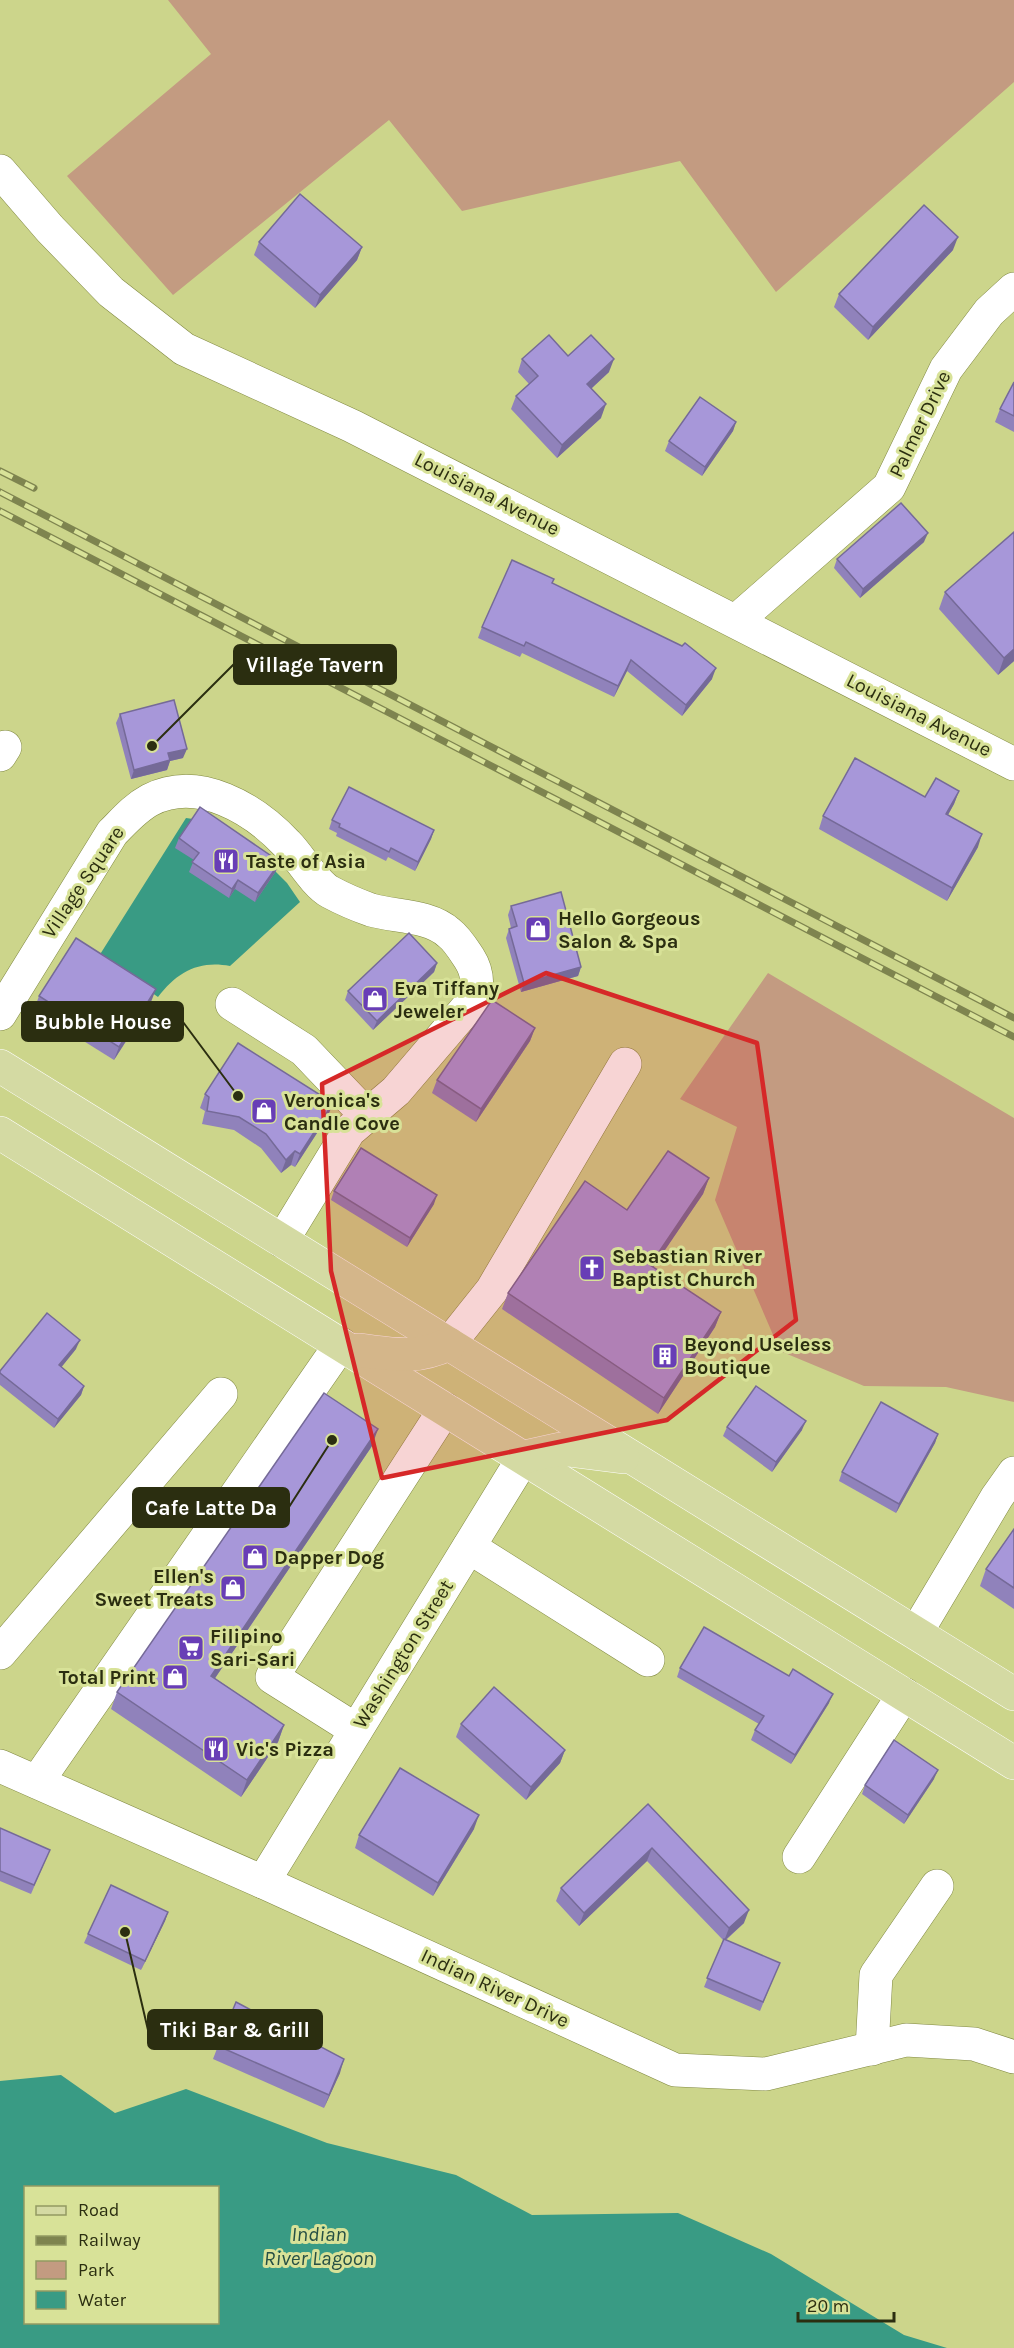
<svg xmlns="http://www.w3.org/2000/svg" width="1014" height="2348" font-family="Karla,sans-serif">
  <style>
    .green { fill: #c39b81 }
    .water { fill: #399b84; fill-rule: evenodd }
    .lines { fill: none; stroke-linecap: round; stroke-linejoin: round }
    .minor-casing { stroke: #818941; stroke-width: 34 }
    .major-casing { stroke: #fff; stroke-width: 34 }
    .minor { stroke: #fff; stroke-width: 33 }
    .major { stroke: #d4daa3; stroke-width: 33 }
    .rail-casing { stroke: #7e844f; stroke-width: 7 }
    .rail { stroke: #d8e298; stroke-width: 4.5; stroke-dasharray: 14; stroke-linecap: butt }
    .wall { fill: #9082bb }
    .shaded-wall { fill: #756a98 }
    .building { fill: #a797d9; stroke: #756a98; stroke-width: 1.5 }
    .marked { fill: #d62828; fill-opacity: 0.2; stroke: #d62828; stroke-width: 4.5; stroke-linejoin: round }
    .labels { text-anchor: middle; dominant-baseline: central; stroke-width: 6; stroke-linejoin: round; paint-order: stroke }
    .street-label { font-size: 20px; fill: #2b2e10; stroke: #d8e298 }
    .poi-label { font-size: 20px; font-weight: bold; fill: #2b2e10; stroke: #d8e298; text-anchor: start }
    .water-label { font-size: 21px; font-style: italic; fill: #265045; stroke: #d8e298 }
    .leader { fill: none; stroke: #2b2e10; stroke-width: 2 }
    .callout-dot { fill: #2b2e10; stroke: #d8e298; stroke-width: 2 }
    .callout { fill: #2b2e10; stroke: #2b2e10; stroke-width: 2 }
    .callout-label { font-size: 21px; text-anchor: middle; font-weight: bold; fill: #fff }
  </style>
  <rect width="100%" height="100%" fill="#ccd58b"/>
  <g class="green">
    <path d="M168 0H1014V82L776 292 680 161 462 211 389 120 173 295 67 176 211 54Z"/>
    <path d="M768 973 1014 1118V1402L946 1387 864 1386 780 1351 715 1200 737 1127 680 1099Z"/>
  </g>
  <g class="water">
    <path d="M186 818 200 820 270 866 287 883 300 902 230 966C199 960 177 972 158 997L99 956Z"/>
    <path d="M61 2075 115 2113 186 2089 327 2143 456 2175 532 2215 678 2213 771 2254 904 2335 947 2348H0V2081ZM26 2188H218V2322H26Z"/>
  </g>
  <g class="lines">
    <defs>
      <g id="minor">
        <path d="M0 171 50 229 111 292 184 349 352 426 1014 764"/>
        <path d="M736 621 889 487 946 369 989 312 1014 289"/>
        <path d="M0 755 5 747"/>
        <path d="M232 1004 304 1050 367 1116"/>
        <path d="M0 1014 112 833C124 821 135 808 150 800 199 775 254 809 287 844 300 857 314 883 330 892 343 899 357 905 371 910 396 917 429 915 449 933 457 939 463 949 469 958 478 972 479 985 473 1001L396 1091 349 1131 282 1241"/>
        <path d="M449 1344 492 1290 625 1064"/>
        <path d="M469 1547 648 1660"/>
        <path d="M916 1633 997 1497 1014 1473"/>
        <path d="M0 1653 221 1394"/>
        <path d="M356 1730 272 1677 445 1409"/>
        <path d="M0 1766 263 1882 675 2070 766 2074 906 2040 974 2044 1014 2057"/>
        <path d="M37 1782 341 1344"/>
        <path d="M799 1857 904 1694"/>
        <path d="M263 1882 524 1457"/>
        <path d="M872 2049 876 1975 937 1886"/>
      </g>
      <g id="major">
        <path d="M0 1066 1014 1694"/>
        <path d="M0 1133 1014 1763"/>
        <path d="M358 1350C394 1354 414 1360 449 1344"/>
        <path d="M524 1457 560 1449 623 1457"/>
      </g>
    </defs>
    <use href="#minor" class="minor-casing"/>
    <use href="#major" class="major-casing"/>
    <use href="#minor" class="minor"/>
    <use href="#major" class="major"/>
    <defs>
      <g id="rail">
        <path d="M0 471 34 488"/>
        <path d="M0 492 1014 1018"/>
        <path d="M0 511 1014 1037"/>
      </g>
    </defs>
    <use href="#rail" class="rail-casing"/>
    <use href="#rail" class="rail"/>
  </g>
  <g class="wall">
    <path d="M259 242 362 247 357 260 315 308 254 255Z"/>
    <path d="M953 250 868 340 834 307 839 294Z"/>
    <path d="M568 356 609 372 591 389 601 418 557 458 511 409 516 396 529 384 518 372 522 359Z"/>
    <path d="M1014 382V432L995 422 1000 409Z"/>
    <path d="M736 422 733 431 702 476 665 451 669 441Z"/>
    <path d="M924 542 860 598 834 568 837 559Z"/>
    <path d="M552 584 712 679 682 716 627 671 614 697 522 653 520 657 478 638 482 627Z"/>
    <path d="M945 592 1014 661 998 675 939 609Z"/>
    <path d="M120 714 183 758 170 761 167 770 131 779 116 723Z"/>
    <path d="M959 791 954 804 948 815 978 847 947 901 819 829 823 816Z"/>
    <path d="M332 820 434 830 431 839 415 871 388 857 386 861 336 836 337 833 329 829Z"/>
    <path d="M179 838 276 871 255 902 235 889 229 898 189 872 194 860 175 848Z"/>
    <path d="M511 906 581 967 578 976 521 992 506 938 509 929 511 928 508 915Z"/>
    <path d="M437 963 434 972 373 1030 345 1000 348 991Z"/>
    <path d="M39 996 151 1002 114 1060 34 1010Z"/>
    <path d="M535 1028 530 1041 476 1122 432 1093 437 1080Z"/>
    <path d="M205 1094 328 1116 295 1167 291 1165 281 1173 261 1148 234 1130 202 1124 205 1111 200 1108Z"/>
    <path d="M709 1178 703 1194 653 1267 721 1312 715 1327 658 1414 502 1309 508 1293 627 1210Z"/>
    <path d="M334 1191 434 1204 407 1247 331 1200Z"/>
    <path d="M76 1349 61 1367 84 1386 81 1395 54 1428 0 1385V1371Z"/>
    <path d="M727 1427 802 1430 772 1472 723 1436Z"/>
    <path d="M938 1434 935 1443 896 1513 839 1481 842 1472Z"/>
    <path d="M372 1446 215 1678 284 1725 278 1742 241 1797 111 1709 117 1692Z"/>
    <path d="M1014 1529V1609L980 1586 986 1569Z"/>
    <path d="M680 1668 829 1703 791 1764 751 1740 755 1730 759 1724 677 1677Z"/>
    <path d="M461 1724 565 1750 560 1763 526 1800 456 1737Z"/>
    <path d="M934 1779 904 1824 862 1794 865 1785Z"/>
    <path d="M648 1804 744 1923 726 1940 776 1972 760 2011 704 1987 723 1940 647 1861 579 1926 556 1901 561 1888Z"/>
    <path d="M0 1828 50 1850 31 1894 0 1881Z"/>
    <path d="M474 1829 433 1896 355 1848 359 1835Z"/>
    <path d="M168 1912 165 1921 141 1970 84 1943 88 1934Z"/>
    <path d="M218 2046 340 2073 324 2108 213 2059Z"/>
  </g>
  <g class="shaded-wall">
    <path d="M958 237 953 250 868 340 873 327Z"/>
    <path d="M362 247 357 260 315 308 320 295Z"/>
    <path d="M614 359 609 372 582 397 587 384Z"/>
    <path d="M606 404 601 418 557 458 562 445Z"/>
    <path d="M736 422 733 431 702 476 705 467Z"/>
    <path d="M928 533 924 542 860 598 863 589Z"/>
    <path d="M1014 649V661L998 675 1004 658Z"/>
    <path d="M631 660 627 671 614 697 618 686Z"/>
    <path d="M716 668 712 679 682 716 686 705Z"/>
    <path d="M187 749 183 758 170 761 167 770 131 779 134 770 168 753Z"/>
    <path d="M959 791 954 804 941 827 946 814Z"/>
    <path d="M434 830 431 839 415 871 418 862Z"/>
    <path d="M982 834 978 847 947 901 952 888Z"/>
    <path d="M280 862 276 871 255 902 258 893Z"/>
    <path d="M238 880 235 889 229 898 232 889Z"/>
    <path d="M437 963 434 972 373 1030 377 1021Z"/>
    <path d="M581 967 578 976 521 992 524 983Z"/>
    <path d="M156 989 151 1002 114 1060 119 1047Z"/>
    <path d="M535 1028 530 1041 476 1122 481 1109Z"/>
    <path d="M333 1103 328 1116 295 1167 300 1154Z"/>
    <path d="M295 1151 291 1165 281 1173 286 1160Z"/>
    <path d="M709 1178 703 1194 644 1281 650 1265Z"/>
    <path d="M437 1195 434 1204 407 1247 410 1238Z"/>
    <path d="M721 1312 715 1327 658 1414 664 1398Z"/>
    <path d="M80 1340 76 1349 56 1374 59 1365Z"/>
    <path d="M84 1386 81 1395 54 1428 58 1419Z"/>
    <path d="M806 1421 802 1430 772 1472 776 1462Z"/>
    <path d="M378 1429 372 1446 205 1693 211 1676Z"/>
    <path d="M938 1434 935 1443 896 1513 899 1504Z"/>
    <path d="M833 1694 829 1703 791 1764 795 1755Z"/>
    <path d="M284 1725 278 1742 241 1797 247 1780Z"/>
    <path d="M565 1750 560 1763 526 1800 531 1787Z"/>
    <path d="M938 1770 934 1779 904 1824 908 1815Z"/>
    <path d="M479 1815 474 1829 433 1896 438 1883Z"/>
    <path d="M652 1848 647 1861 579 1926 584 1913Z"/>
    <path d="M749 1910 744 1923 724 1941 729 1928Z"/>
    <path d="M168 1912 165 1921 141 1970 145 1961Z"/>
    <path d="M344 2059 340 2073 324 2108 329 2095Z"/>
  </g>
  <g class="building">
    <path d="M300 194 362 247 320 295 259 242Z"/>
    <path d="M924 205 958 237 873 327 839 294Z"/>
    <path d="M549 335 568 356 591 335 614 359 587 384 606 404 562 445 516 396 538 376 522 359Z"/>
    <path d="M1014 382V416L1000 409Z"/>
    <path d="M700 397 736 422 705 467 669 441Z"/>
    <path d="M901 503 928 533 863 589 837 559Z"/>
    <path d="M1014 532V649L1004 658 945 592Z"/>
    <path d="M512 560 554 579 552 583 682 646 685 643 716 668 686 705 631 660 618 686 526 642 524 646 482 627Z"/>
    <path d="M174 700 187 749 168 753 170 760 134 770 120 714Z"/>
    <path d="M855 758 925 797 936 778 959 791 946 814 982 834 952 888 823 816Z"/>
    <path d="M349 787 434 830 418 862 391 848 389 852 339 827 340 824 332 820Z"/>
    <path d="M200 807 280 862 258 893 238 880 232 889 192 862 199 853 179 838Z"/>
    <path d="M561 892 581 967 524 983 509 929 517 926 511 906Z"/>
    <path d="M409 933 437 963 377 1021 348 991Z"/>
    <path d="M76 938 156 989 119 1047 39 996Z"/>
    <path d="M492 1000 535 1028 481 1109 437 1080Z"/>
    <path d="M238 1043 333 1103 300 1154 295 1151 286 1160 266 1134 239 1117 207 1111 209 1097 205 1094Z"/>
    <path d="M361 1148 437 1195 410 1238 334 1191Z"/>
    <path d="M668 1151 709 1178 650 1265 721 1312 664 1398 508 1293 585 1181 627 1210Z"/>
    <path d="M47 1313 80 1340 59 1365 84 1386 58 1419 0 1373V1371Z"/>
    <path d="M756 1386 806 1421 776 1462 727 1427Z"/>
    <path d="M324 1393 378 1429 211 1676 284 1725 247 1780 117 1692Z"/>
    <path d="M881 1402 938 1434 899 1504 842 1472Z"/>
    <path d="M1014 1529V1588L986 1569Z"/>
    <path d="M704 1627 789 1676 793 1669 833 1694 795 1755 755 1730 764 1716 680 1668Z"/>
    <path d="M494 1687 565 1750 531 1787 461 1724Z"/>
    <path d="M894 1740 938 1770 908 1815 865 1785Z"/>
    <path d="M400 1768 479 1815 438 1883 359 1835Z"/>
    <path d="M648 1804 749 1910 729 1928 652 1848 584 1913 561 1888Z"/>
    <path d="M0 1828 50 1850 34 1885 0 1871Z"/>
    <path d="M111 1885 168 1912 145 1961 88 1934Z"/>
    <path d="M724 1939 780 1963 763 2002 707 1978Z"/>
    <path d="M236 2002 344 2059 329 2095 218 2046Z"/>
  </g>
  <path class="marked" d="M546 973 757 1043 796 1320 667 1420 382 1478 331 1271 322 1084Z"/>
  <defs>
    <symbol id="restaurant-square" viewBox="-11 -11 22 22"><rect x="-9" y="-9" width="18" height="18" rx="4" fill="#683eb6" stroke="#d8e298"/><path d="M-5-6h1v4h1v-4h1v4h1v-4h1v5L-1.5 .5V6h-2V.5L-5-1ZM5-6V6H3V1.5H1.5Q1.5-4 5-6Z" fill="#fff"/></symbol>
    <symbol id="shop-square" viewBox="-11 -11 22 22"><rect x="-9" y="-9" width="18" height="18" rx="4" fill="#683eb6" stroke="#d8e298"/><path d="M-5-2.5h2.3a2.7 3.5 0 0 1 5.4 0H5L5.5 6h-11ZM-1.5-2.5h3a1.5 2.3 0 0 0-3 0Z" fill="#fff"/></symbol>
    <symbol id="church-square" viewBox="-11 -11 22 22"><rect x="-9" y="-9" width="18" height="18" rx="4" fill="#683eb6" stroke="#d8e298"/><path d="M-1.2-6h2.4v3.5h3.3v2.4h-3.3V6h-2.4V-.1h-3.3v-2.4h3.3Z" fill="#fff"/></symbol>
    <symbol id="building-square" viewBox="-11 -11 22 22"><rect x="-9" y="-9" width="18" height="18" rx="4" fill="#683eb6" stroke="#d8e298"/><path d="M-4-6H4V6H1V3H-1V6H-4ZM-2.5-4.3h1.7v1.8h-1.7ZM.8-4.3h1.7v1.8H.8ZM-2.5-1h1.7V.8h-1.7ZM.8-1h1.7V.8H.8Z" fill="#fff"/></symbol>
    <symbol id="supermarket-square" viewBox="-11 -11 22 22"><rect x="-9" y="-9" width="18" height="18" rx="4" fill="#683eb6" stroke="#d8e298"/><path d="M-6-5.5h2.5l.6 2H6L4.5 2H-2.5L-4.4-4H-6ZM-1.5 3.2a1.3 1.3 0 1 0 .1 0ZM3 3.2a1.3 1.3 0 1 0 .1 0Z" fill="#fff"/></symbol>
  </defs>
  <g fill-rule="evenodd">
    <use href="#restaurant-square" x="211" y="846" width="30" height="30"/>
    <use href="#shop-square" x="523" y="914" width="30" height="30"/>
    <use href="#shop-square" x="360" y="984" width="30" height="30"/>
    <use href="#shop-square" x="249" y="1096" width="30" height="30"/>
    <use href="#church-square" x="577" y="1253" width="30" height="30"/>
    <use href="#building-square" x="650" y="1341" width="30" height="30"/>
    <use href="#shop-square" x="240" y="1542" width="30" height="30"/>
    <use href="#shop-square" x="218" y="1573" width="30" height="30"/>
    <use href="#supermarket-square" x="176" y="1633" width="30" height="30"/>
    <use href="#shop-square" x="160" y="1662" width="30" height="30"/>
    <use href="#restaurant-square" x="201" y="1734" width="30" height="30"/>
  </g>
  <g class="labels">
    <g class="street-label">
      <text transform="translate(920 424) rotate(-64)">Palmer Drive</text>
      <text transform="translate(487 494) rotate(27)">Louisiana Avenue</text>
      <text transform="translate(919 715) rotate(27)">Louisiana Avenue</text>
      <text transform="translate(83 882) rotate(-56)">Village Square</text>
      <text transform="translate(403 1654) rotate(-58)">Washington Street</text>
      <text transform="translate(495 1988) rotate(25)">Indian River Drive</text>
    </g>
    <g class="poi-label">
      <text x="246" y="861">Taste of Asia</text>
      <text x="558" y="918">Hello Gorgeous<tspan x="558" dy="23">Salon &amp; Spa</tspan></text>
      <text x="394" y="988">Eva Tiffany<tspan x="394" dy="23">Jeweler</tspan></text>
      <text x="284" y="1100">Veronica's<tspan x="284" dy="23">Candle Cove</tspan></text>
      <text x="612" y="1256">Sebastian River<tspan x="612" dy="23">Baptist Church</tspan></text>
      <text x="684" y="1344">Beyond Useless<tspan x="684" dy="23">Boutique</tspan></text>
      <text x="274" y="1557">Dapper Dog</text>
      <text x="214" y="1576" text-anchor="end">Ellen's<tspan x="214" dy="23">Sweet Treats</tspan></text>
      <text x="210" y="1636">Filipino<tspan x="210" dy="23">Sari-Sari</tspan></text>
      <text x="156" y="1677" text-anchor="end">Total Print</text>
      <text x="236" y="1749">Vic's Pizza</text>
    </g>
    <g class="water-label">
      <text x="319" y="2234">Indian<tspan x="319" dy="24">River Lagoon</tspan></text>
    </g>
  </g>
  <path class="leader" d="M152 746L234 664M238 1096L183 1022M332 1440L289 1507M125 1932L148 2030"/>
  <g class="callout-dot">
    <circle cx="152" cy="746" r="6"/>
    <circle cx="238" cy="1096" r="6"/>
    <circle cx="332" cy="1440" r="6"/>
    <circle cx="125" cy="1932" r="6"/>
  </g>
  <g class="callout">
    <rect x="234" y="645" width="162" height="39" rx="6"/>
    <rect x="22" y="1002" width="161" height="39" rx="6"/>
    <rect x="133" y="1488" width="156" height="39" rx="6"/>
    <rect x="148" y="2010" width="174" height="39" rx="6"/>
  </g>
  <g class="callout-label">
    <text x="315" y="672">Village Tavern</text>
    <text x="103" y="1029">Bubble House</text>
    <text x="211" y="1515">Cafe Latte Da</text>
    <text x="235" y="2037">Tiki Bar &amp; Grill</text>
  </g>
  <rect x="24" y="2186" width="195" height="138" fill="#d8e298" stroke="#939a62" stroke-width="1.5"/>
  <rect x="36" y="2206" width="30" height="9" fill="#d4daa3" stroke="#939a62" stroke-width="1.5"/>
  <text x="78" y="2216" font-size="18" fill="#2b2e10">Road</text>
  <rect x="36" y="2236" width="30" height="9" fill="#7e844f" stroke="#939a62" stroke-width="1.5"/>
  <text x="78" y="2246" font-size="18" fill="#2b2e10">Railway</text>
  <rect x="36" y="2261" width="30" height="18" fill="#c39b81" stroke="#939a62" stroke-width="1.5"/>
  <text x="78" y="2276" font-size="18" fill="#2b2e10">Park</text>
  <rect x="36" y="2291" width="30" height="18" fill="#399b84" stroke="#939a62" stroke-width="1.5"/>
  <text x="78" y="2306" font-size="18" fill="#2b2e10">Water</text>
  <path d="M798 2312v9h96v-9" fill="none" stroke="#2b2e10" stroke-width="3"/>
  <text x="807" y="2312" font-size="18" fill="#2b2e10" stroke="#d8e298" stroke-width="4.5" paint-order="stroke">20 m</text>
</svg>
